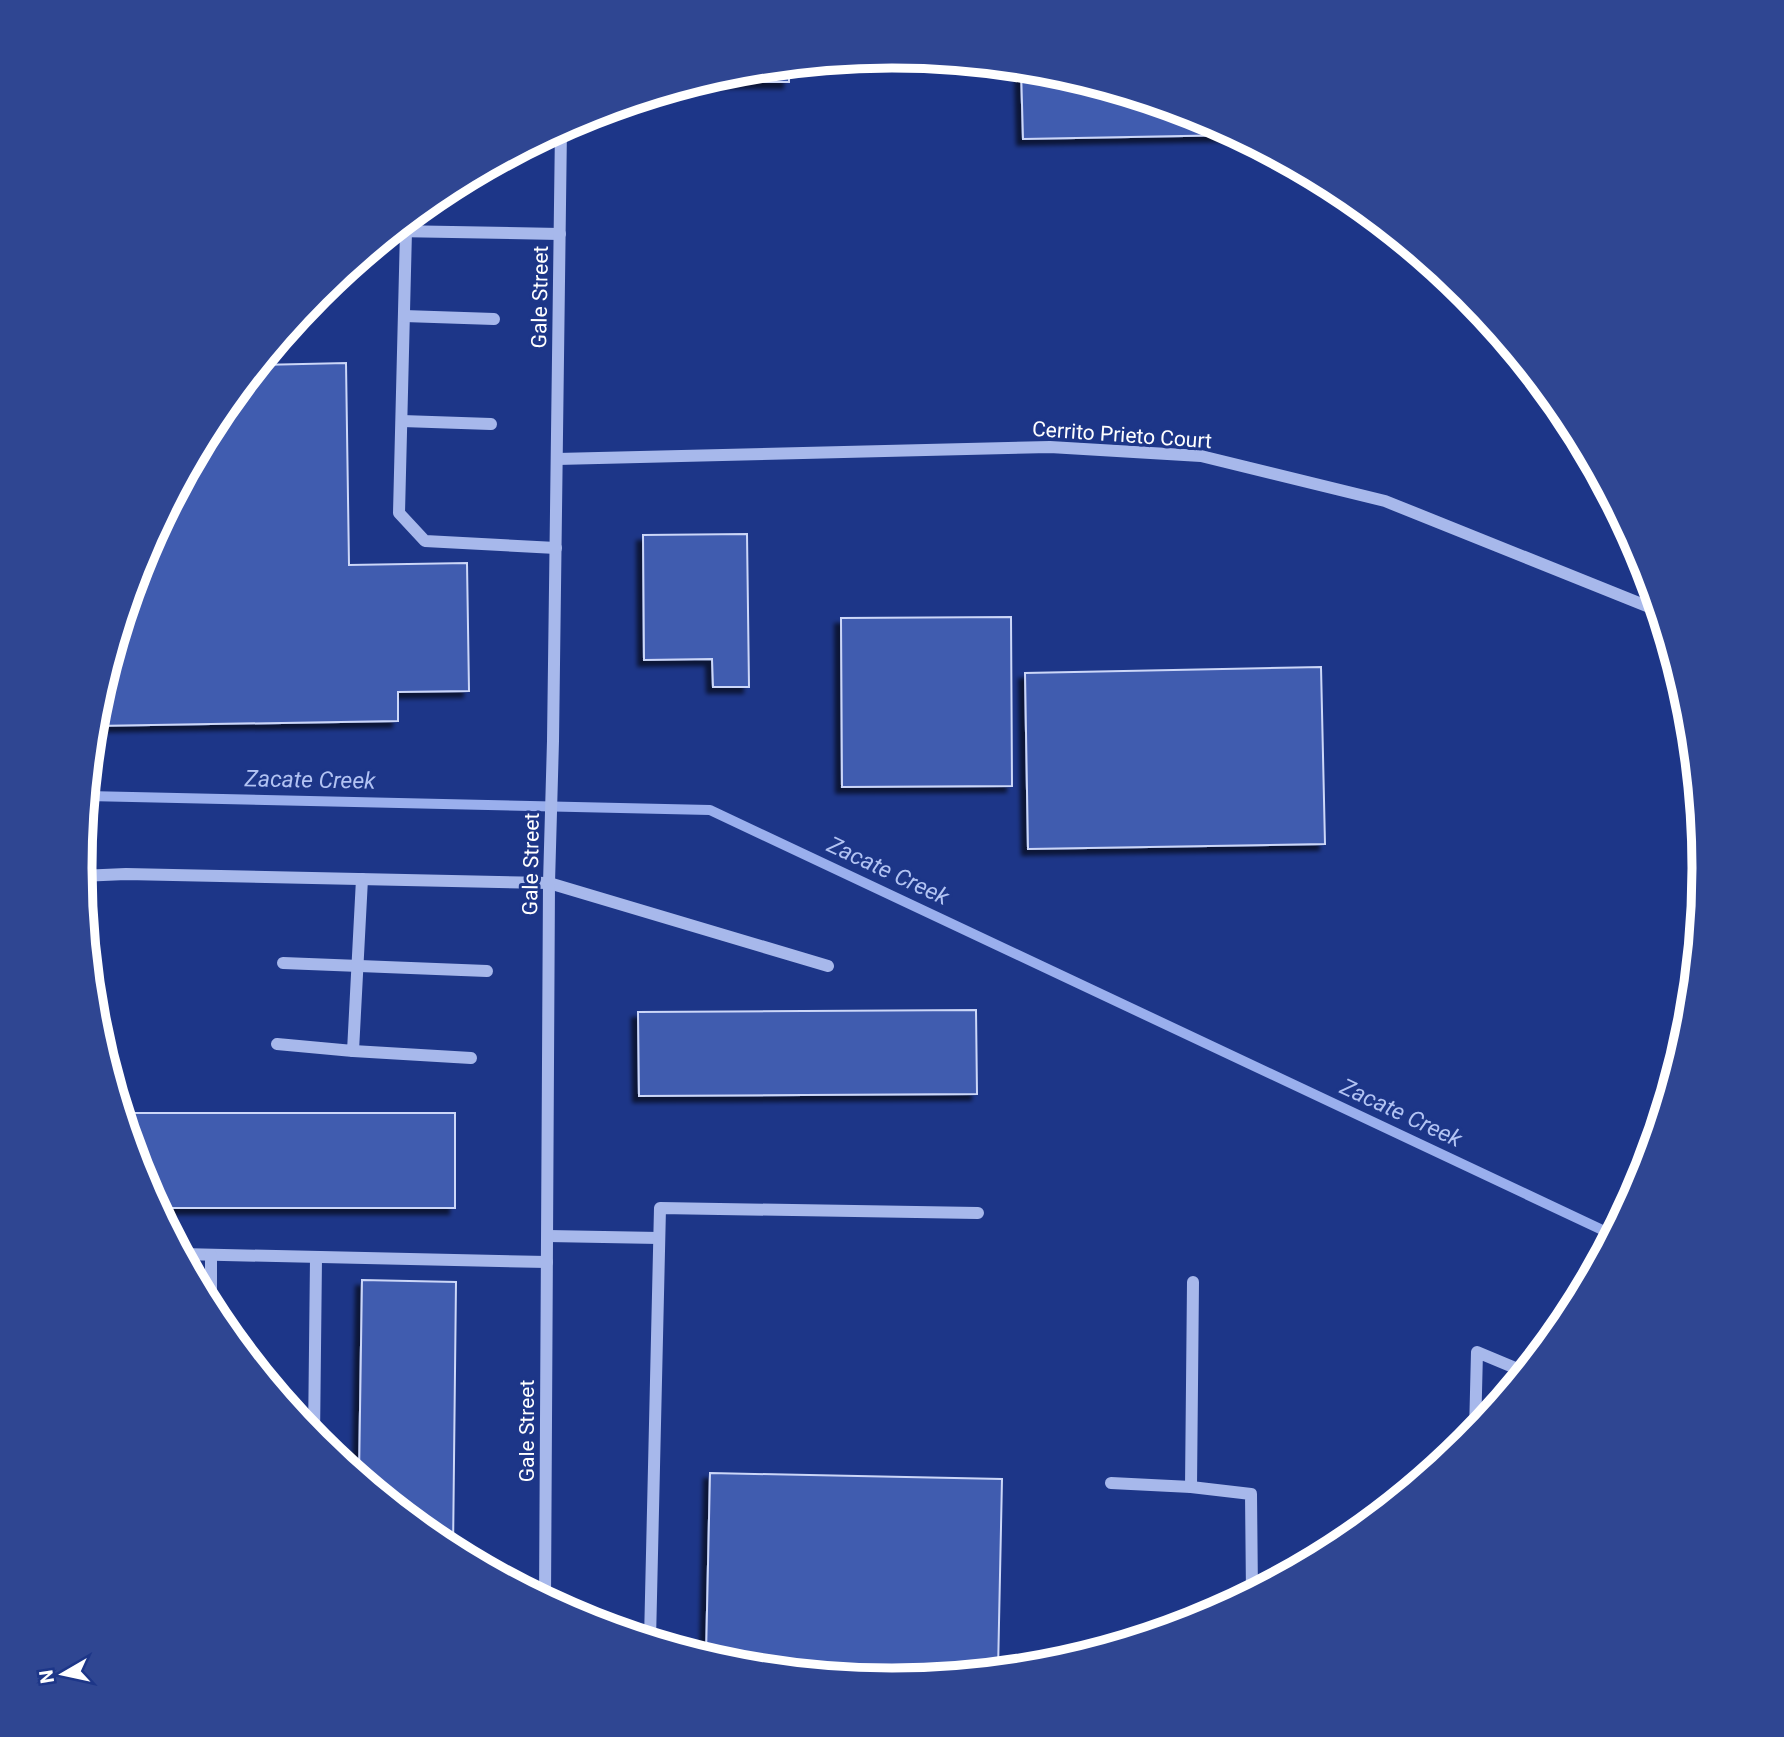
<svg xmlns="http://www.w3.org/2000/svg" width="1784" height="1737" font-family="Roboto,sans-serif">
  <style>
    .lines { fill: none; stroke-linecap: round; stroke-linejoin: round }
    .stream { stroke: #9aafed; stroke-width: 10 }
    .building { fill: #415baf; stroke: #ccd7f8; stroke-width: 2; filter: url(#shadow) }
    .minor { stroke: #a7b8eb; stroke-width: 12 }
    .labels { text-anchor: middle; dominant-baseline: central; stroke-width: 6; stroke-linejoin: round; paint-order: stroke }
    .street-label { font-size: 21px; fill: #fff; stroke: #1d3688 }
    .water-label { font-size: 23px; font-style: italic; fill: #b2c3f3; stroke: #1d3688 }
    .rim { fill: none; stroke: #fff; stroke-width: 9 }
  </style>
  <defs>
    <filter id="shadow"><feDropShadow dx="-6" dy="6" stdDeviation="2" flood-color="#0009"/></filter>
  </defs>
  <rect width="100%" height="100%" fill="#1d3688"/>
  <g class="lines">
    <path class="stream" d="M87 796 710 810 1613 1235"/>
  </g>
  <g class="building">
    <path d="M789 66V82H699L734 72Z"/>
    <path d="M1021 69 1051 72 1203 118 1235 135 1023 139Z"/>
    <path d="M346 363 349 565 467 563 469 691 398 692V721L94 726 95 710 142 557 217 417 259 365Z"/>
    <path d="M747 534 749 687H713L712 659 644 660 643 535Z"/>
    <path d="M1011 617 1012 786 842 787 841 618Z"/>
    <path d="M1321 667 1325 844 1028 849 1025 673Z"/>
    <path d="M976 1010 977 1094 639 1096 638 1012Z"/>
    <path d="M121 1113H455V1208H156L141 1179Z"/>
    <path d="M362 1280 456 1282 453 1551 440 1544 359 1477Z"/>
    <path d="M710 1473 1002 1479 998 1671 892 1681 733 1665 706 1657Z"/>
  </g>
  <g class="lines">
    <g class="minor">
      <path d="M394 231 560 234"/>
      <path d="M406 231 399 513 425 541 556 548"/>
      <path d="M404 316 494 319"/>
      <path d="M402 421 491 424"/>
      <path d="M557 459 1050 447 1201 456 1385 501 1659 611"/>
      <path d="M80 876 126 874 549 883 828 966"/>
      <path d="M283 963 487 971"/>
      <path d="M277 1044 353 1051 362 879"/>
      <path d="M353 1051 471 1058"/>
      <path d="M548 1236 659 1238"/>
      <path d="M181 1254 547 1262"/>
      <path d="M211 1255V1310"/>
      <path d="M1475 1432 1477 1352 1525 1372"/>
      <path d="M314 1439 316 1258"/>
      <path d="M1111 1483 1191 1487 1251 1494 1252 1593"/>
      <path d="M1191 1487 1193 1282"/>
      <path d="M545 1600 549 883 553 741 561 128"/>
      <path d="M650 1640 660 1208 978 1213"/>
    </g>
  </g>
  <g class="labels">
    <g class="street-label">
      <text transform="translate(540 297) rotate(-89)">Gale Street</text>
      <text transform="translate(1122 435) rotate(4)">Cerrito Prieto Court</text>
      <text transform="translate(531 864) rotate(-89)">Gale Street</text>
      <text transform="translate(527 1431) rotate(-90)">Gale Street</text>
    </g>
    <g class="water-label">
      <text transform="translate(310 780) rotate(1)">Zacate Creek</text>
      <text transform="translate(888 871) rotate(25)">Zacate Creek</text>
      <text transform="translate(1401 1113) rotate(25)">Zacate Creek</text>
    </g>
  </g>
  <path d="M0 0H1784V1737H0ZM92 868a800 800 0 1 1 1600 0a800 800 0 1 1-1600 0Z" fill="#2f4692" fill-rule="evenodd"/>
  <path class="rim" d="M92 868a800 800 0 1 1 1600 0a800 800 0 1 1-1600 0Z"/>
  <g transform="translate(63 1674) rotate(261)" stroke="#1d3688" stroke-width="5" paint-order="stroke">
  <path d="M0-5L12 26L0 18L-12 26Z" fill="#ffffff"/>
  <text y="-10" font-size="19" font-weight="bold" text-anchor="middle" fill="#ffffff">N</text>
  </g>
</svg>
